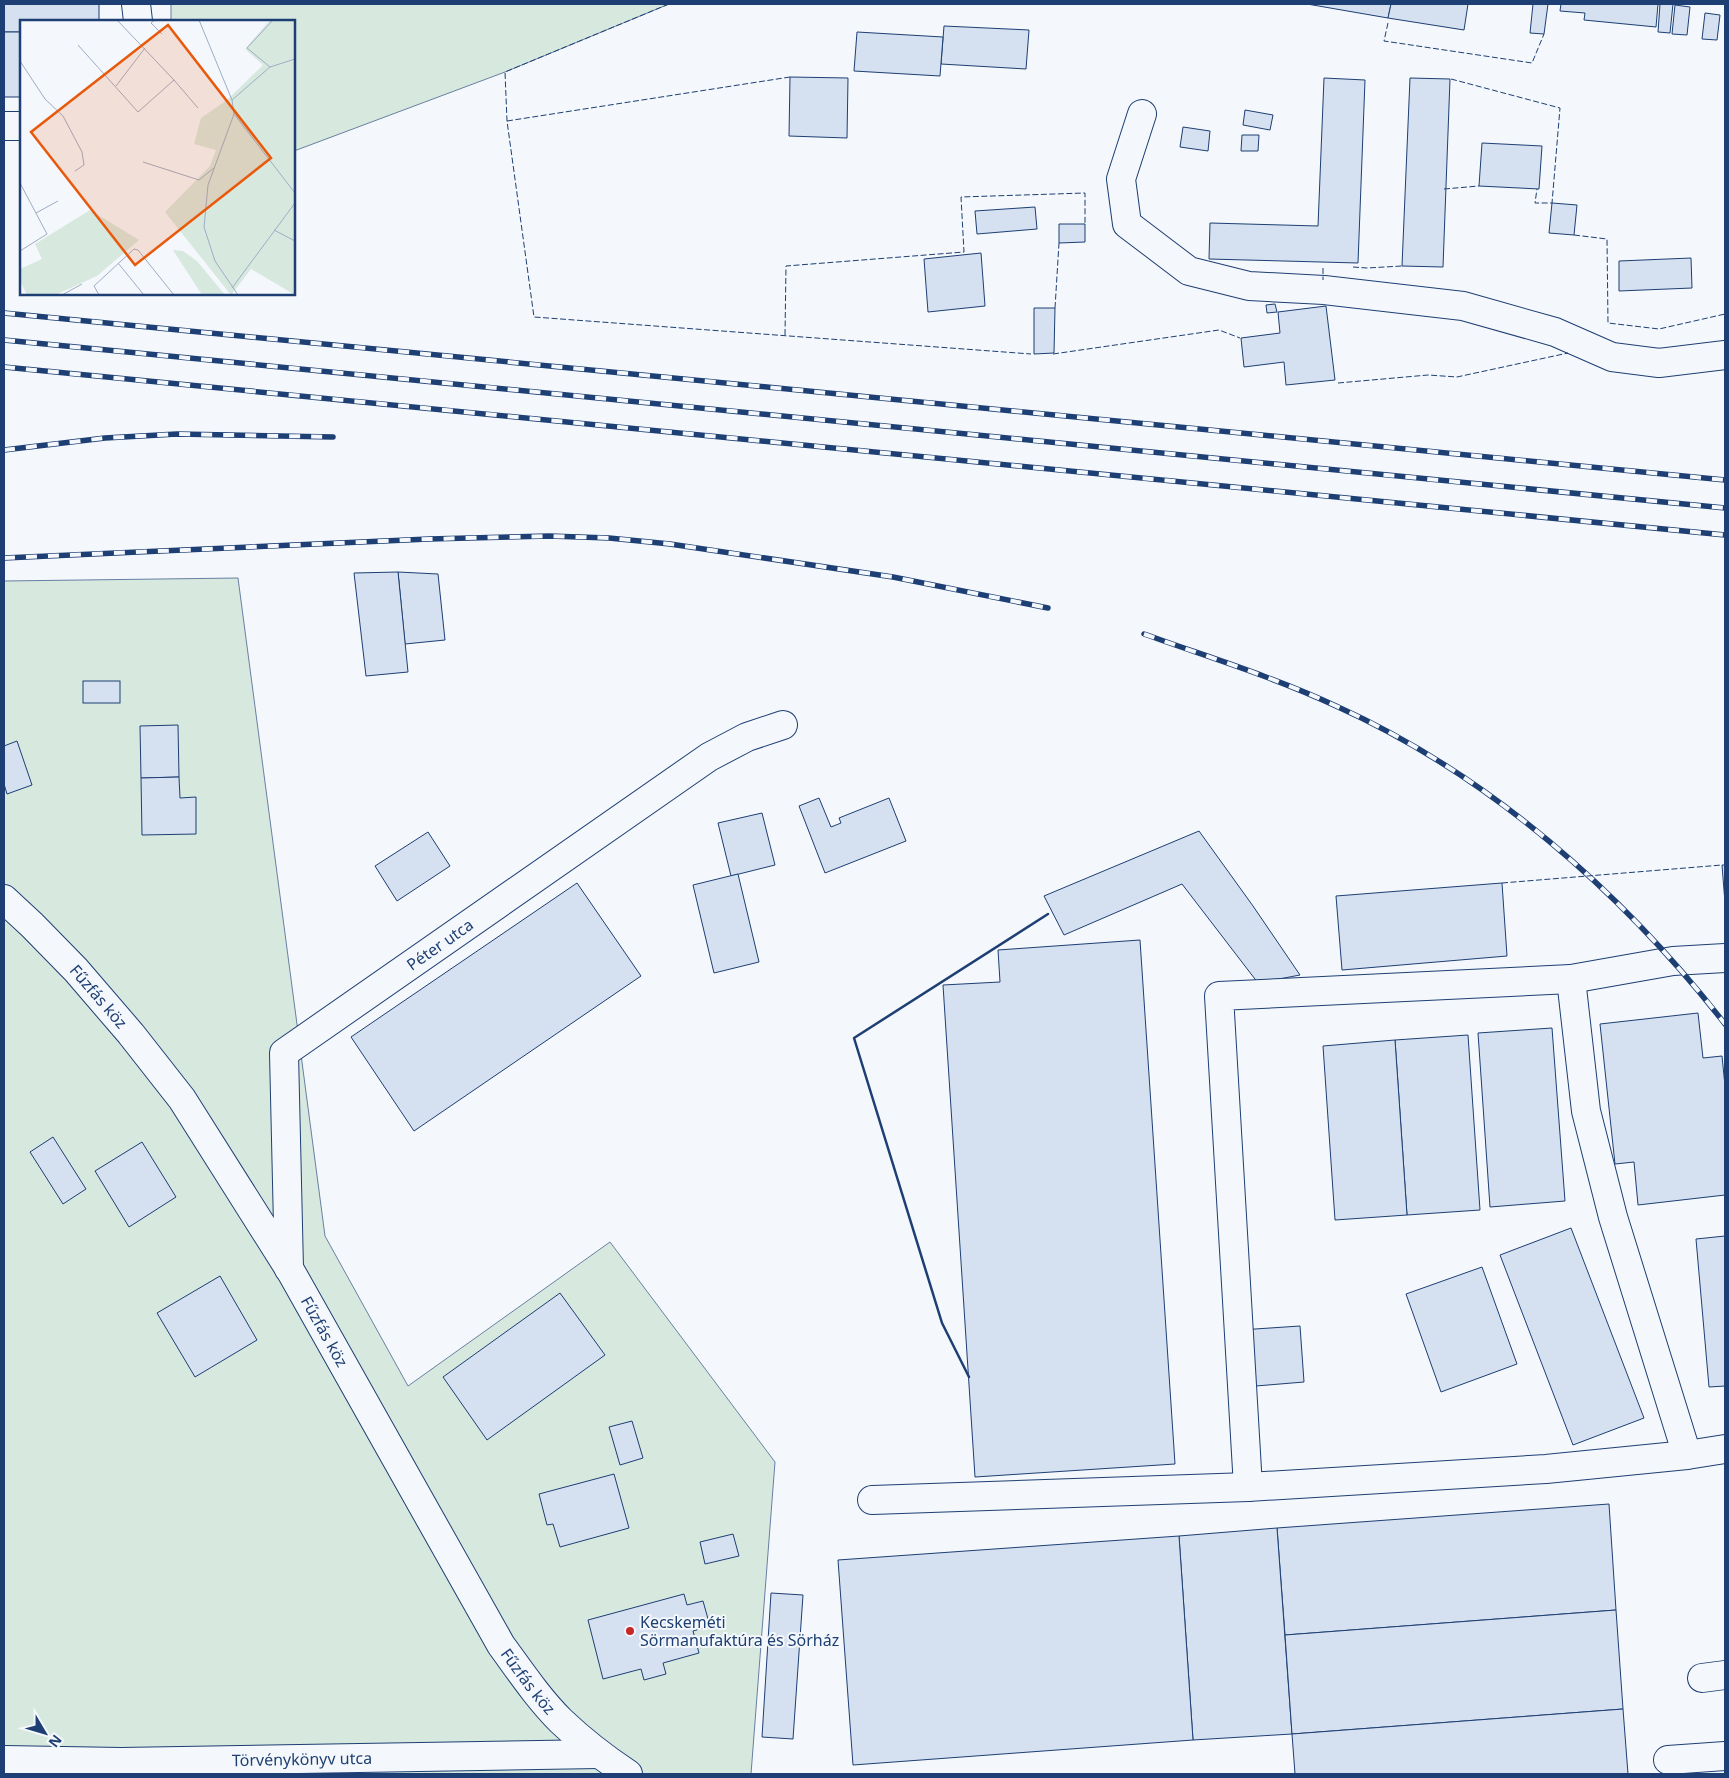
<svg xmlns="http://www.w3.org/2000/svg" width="1729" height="1778" font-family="'Noto Sans',sans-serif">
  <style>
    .green { fill: #d7e8df; stroke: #687fa3 }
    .building { fill: #d5e0f0; stroke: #1d3f73 }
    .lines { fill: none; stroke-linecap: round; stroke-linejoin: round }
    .minor-casing { stroke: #1d3f73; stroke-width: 30 }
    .minor { stroke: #f4f7fb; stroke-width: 28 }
    .rail-casing { stroke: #1d3f73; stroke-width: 5.5 }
    .rail { stroke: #f4f7fb; stroke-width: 4; stroke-dasharray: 11; stroke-linecap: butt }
    .fence { stroke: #1d3f73; stroke-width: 1; stroke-dasharray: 6 2.5; stroke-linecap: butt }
    .wall { stroke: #1d3f73; stroke-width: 2.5 }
    .poi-dot { fill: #c62828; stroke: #f4f7fb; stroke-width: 2 }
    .labels { text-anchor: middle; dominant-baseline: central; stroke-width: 4; stroke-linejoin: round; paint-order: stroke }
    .street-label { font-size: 16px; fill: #1d3f73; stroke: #f4f7fb }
    .poi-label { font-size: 16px; fill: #1d3f73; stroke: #f4f7fb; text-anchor: start }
    .inset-road { fill: none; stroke: #9eadc5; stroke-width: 1 }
    .view { fill: #e8590c; fill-opacity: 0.15; stroke: #e8590c; stroke-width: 2.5 }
    .inset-edge { fill: none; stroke: #1d3f73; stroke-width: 2.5 }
  </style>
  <rect width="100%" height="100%" fill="#f4f7fb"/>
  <g class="green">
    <path d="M171 4H669L505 72 294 151V21H171Z"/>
    <path d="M238 578 325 1236 408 1386 610 1242 775 1462 751 1774H4V581Z"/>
  </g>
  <g class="building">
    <path d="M4 4H99V21H21V32H4Z"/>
    <path d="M1307 4H1391L1388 18Z"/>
    <path d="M1391 4H1468L1464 30 1388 18Z"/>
    <path d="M1533 4H1548L1544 34 1530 33Z"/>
    <path d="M1561 4H1658L1656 27 1584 20 1585 13 1560 11Z"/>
    <path d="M1660 4H1673L1670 33 1658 32Z"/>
    <path d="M1675 5 1690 7 1687 35 1672 34Z"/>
    <path d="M1705 13 1720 15 1717 40 1702 39Z"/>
    <path d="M944 26 1029 30 1026 69 941 64Z"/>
    <rect x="4" y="32" width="17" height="65"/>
    <path d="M857 32 943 37 940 76 854 71Z"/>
    <path d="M790 77 848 78 847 138 789 136Z"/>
    <path d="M1324 78 1365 80 1358 263 1209 259 1210 223 1318 226Z"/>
    <path d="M1410 78 1450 79 1443 267 1402 266Z"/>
    <path d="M1245 110 1273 115 1270 130 1243 125Z"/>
    <path d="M1183 127 1210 131 1208 151 1180 147Z"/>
    <path d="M1242 135H1259L1258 151H1241Z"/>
    <path d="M1482 143 1542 146 1539 189 1479 186Z"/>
    <path d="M1552 203 1577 205 1574 235 1549 233Z"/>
    <path d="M1035 207 1037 229 977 234 975 211Z"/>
    <path d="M1059 224H1085V242L1059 243Z"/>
    <path d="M981 253 985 306 928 312 924 259Z"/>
    <path d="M1691 258 1692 288 1619 291V261Z"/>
    <path d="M1275 304 1277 312 1267 313 1266 305Z"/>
    <path d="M1326 306 1335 380 1286 385 1284 362 1244 367 1241 338 1280 333 1278 312Z"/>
    <path d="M1034 308H1055L1054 353 1034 354Z"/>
    <path d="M398 572 438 574 445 640 405 644Z"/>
    <path d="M398 572 408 672 366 676 354 573Z"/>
    <rect x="83" y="681" width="37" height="22"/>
    <path d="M178 725 179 777 141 778 140 726Z"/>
    <path d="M17 741 32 785 7 794 4 784V746Z"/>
    <path d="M179 777 180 798 196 797V834L142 835 141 778Z"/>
    <path d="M819 798 831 827 841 823 839 818 889 798 906 841 825 873 799 806Z"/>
    <path d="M762 813 775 865 731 876 718 823Z"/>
    <path d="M1199 831 1253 906 1300 975 1258 983 1182 884 1064 935 1044 896Z"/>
    <path d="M428 832 450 866 397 901 375 866Z"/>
    <path d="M1722 865H1725V903Z"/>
    <path d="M738 874 759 962 714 973 693 885Z"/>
    <path d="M577 883 641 976 414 1131 351 1037Z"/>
    <path d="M1502 883 1507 956 1342 970 1336 896Z"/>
    <path d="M1140 940 1175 1464 975 1477 943 985 1000 982 998 950Z"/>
    <path d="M1698 1013 1703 1058 1722 1056 1725 1086V1195L1638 1205 1634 1162 1615 1164 1600 1024Z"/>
    <path d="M1552 1028 1565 1201 1490 1207 1478 1033Z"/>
    <path d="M1468 1035 1480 1210 1407 1215 1395 1040Z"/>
    <path d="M1395 1040 1407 1215 1335 1220 1323 1046Z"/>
    <path d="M53 1137 86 1189 63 1204 30 1152Z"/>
    <path d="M142 1142 176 1197 129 1227 95 1171Z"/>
    <path d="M1571 1228 1644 1418 1573 1445 1500 1255Z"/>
    <path d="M1725 1236V1386L1709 1387 1696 1239Z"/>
    <path d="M1482 1267 1517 1364 1441 1392 1406 1294Z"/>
    <path d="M220 1276 257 1340 195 1377 157 1313Z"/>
    <path d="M560 1293 605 1355 487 1440 443 1377Z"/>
    <path d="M1300 1326 1304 1382 1244 1387 1240 1330Z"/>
    <path d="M632 1421 643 1458 620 1465 609 1427Z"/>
    <path d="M614 1474 629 1528 560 1547 553 1524 547 1525 539 1494Z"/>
    <path d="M1609 1504 1616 1610 1285 1635 1277 1528Z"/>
    <path d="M1277 1528 1292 1734 1193 1740 1179 1536Z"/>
    <path d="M733 1534 739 1556 705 1564 700 1542Z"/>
    <path d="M1179 1536 1193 1740 853 1765 838 1560Z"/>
    <path d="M771 1593 803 1595 793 1739 762 1737Z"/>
    <path d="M684 1594 687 1605 703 1601 710 1626 693 1631 699 1653 663 1663 666 1674 644 1680 641 1669 603 1679 588 1620Z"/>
    <path d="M1616 1610 1623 1709 1292 1734 1285 1635Z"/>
    <path d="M1623 1709 1628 1774H1295L1292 1734Z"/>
  </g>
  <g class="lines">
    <defs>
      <g id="minor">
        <path d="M136 4 138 21"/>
        <path d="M1142 114 1121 179 1127 224 1189 271 1249 286 1324 290 1463 306 1555 332 1612 357 1659 363 1725 355"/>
        <path d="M4 126H21"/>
        <path id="s1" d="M4 899 32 925 76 970 131 1034 182 1099 290 1270 501 1645C520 1671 538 1698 561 1721 582 1741 604 1758 628 1774"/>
        <path d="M1725 958 1673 961 1571 979 1219 996 1248 1487 1546 1469 1687 1455 1725 1449"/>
        <path d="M1571 979 1586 1111 1613 1217 1687 1455"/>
        <path id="s2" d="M289 1269 284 1053 709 757 747 737 783 725"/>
        <path d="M872 1500 1248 1487"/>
        <path d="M1702 1678 1725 1675"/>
        <path id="s3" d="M4 1760 121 1762 599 1754"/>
        <path d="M1668 1760 1725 1756"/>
      </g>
    </defs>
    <use href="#minor" class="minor-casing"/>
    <use href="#minor" class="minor"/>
    <defs>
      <g id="rail">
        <path d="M4 313 1725 480"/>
        <path d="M4 340 1725 508"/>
        <path d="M4 367 1725 535"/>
        <path d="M4 450 105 438 177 434 333 437"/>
        <path d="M4 558 429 539 549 536 609 538 670 544 893 577 1048 608"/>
        <path d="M1144 634C1208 657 1274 677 1336 706 1489 775 1622 892 1725 1024"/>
      </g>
    </defs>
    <use href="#rail" class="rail-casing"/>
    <use href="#rail" class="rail"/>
    <g class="fence">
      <path d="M669 4 505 72 507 121 534 317 1031 354"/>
      <path d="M1388 23 1384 41 1532 63 1544 34"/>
      <path d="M1451 79 1560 108 1552 203H1535L1537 189"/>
      <path d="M507 121 790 77"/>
      <path d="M1444 189 1479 186"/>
      <path d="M1574 235 1607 239 1608 323 1659 329 1725 314"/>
      <path d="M1353 267 1367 268 1402 266"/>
      <path d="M1323 268V280"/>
      <path d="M1055 308 1059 243"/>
      <path d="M785 335 786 266 964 252 961 197 1085 193V224"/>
      <path d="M1053 354 1219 330 1240 338"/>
      <path d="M1338 383 1428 375 1457 377 1568 353"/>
      <path d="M1502 883 1722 865"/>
    </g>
    <path class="wall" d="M969 1377 942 1323 854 1038 1048 914"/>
  </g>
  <circle class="poi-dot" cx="630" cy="1631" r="5"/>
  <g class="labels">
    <g class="street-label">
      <text stroke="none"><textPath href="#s2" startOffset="406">Péter utca</textPath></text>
      <text stroke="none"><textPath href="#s1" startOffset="136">Fűzfás köz</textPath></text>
      <text stroke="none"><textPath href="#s1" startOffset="541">Fűzfás köz</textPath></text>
      <text stroke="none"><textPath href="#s1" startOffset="946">Fűzfás köz</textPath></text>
      <text stroke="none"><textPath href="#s3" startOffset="298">Törvénykönyv utca</textPath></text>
    </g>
    <g class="poi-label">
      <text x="640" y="1622">Kecskeméti<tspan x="640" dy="18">Sörmanufaktúra és Sörház</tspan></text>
    </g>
  </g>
  <g transform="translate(20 20)">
    <rect width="275" height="275" fill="#f4f7fb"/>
    <path d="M250 0H275V275L231 249 211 275 145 192 190 146 196 130 174 124 181 98 207 80 243 45 225 29ZM70 190 119 220 77 256 35 275H7L0 261V249L22 239 15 224ZM153 230 163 231 177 241 205 275H182Z" fill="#d7e8df"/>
    <path class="inset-road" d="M135 0 131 3 142 14M179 0 212 80 214 94 188 165 184 207 195 241 218 275M58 25 118 92 154 60 97 0M0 41 25 79 43 96 62 132 64 145 55 151M250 47 227 28 253 0M154 60 178 88M96 66 125 28M212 80 250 47 275 39M214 94 275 173M123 142 179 160 194 148M0 163 27 214 0 231M16 193 38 181M254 210 275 221M98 243 124 275M212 268 275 183M42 275 62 264M79 275 74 266 114 229 118 230 154 275"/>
    <path class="view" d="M148 5 251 138 115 245 11 112Z"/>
    <rect width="275" height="275" class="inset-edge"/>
  </g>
  <rect width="1729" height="1778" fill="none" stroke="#1d3f73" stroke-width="10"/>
  <g transform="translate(45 1733) rotate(128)" stroke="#f4f7fb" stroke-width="4" paint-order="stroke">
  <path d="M0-4L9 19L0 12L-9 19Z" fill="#1d3f73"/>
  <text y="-8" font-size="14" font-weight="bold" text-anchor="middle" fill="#1d3f73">N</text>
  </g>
</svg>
